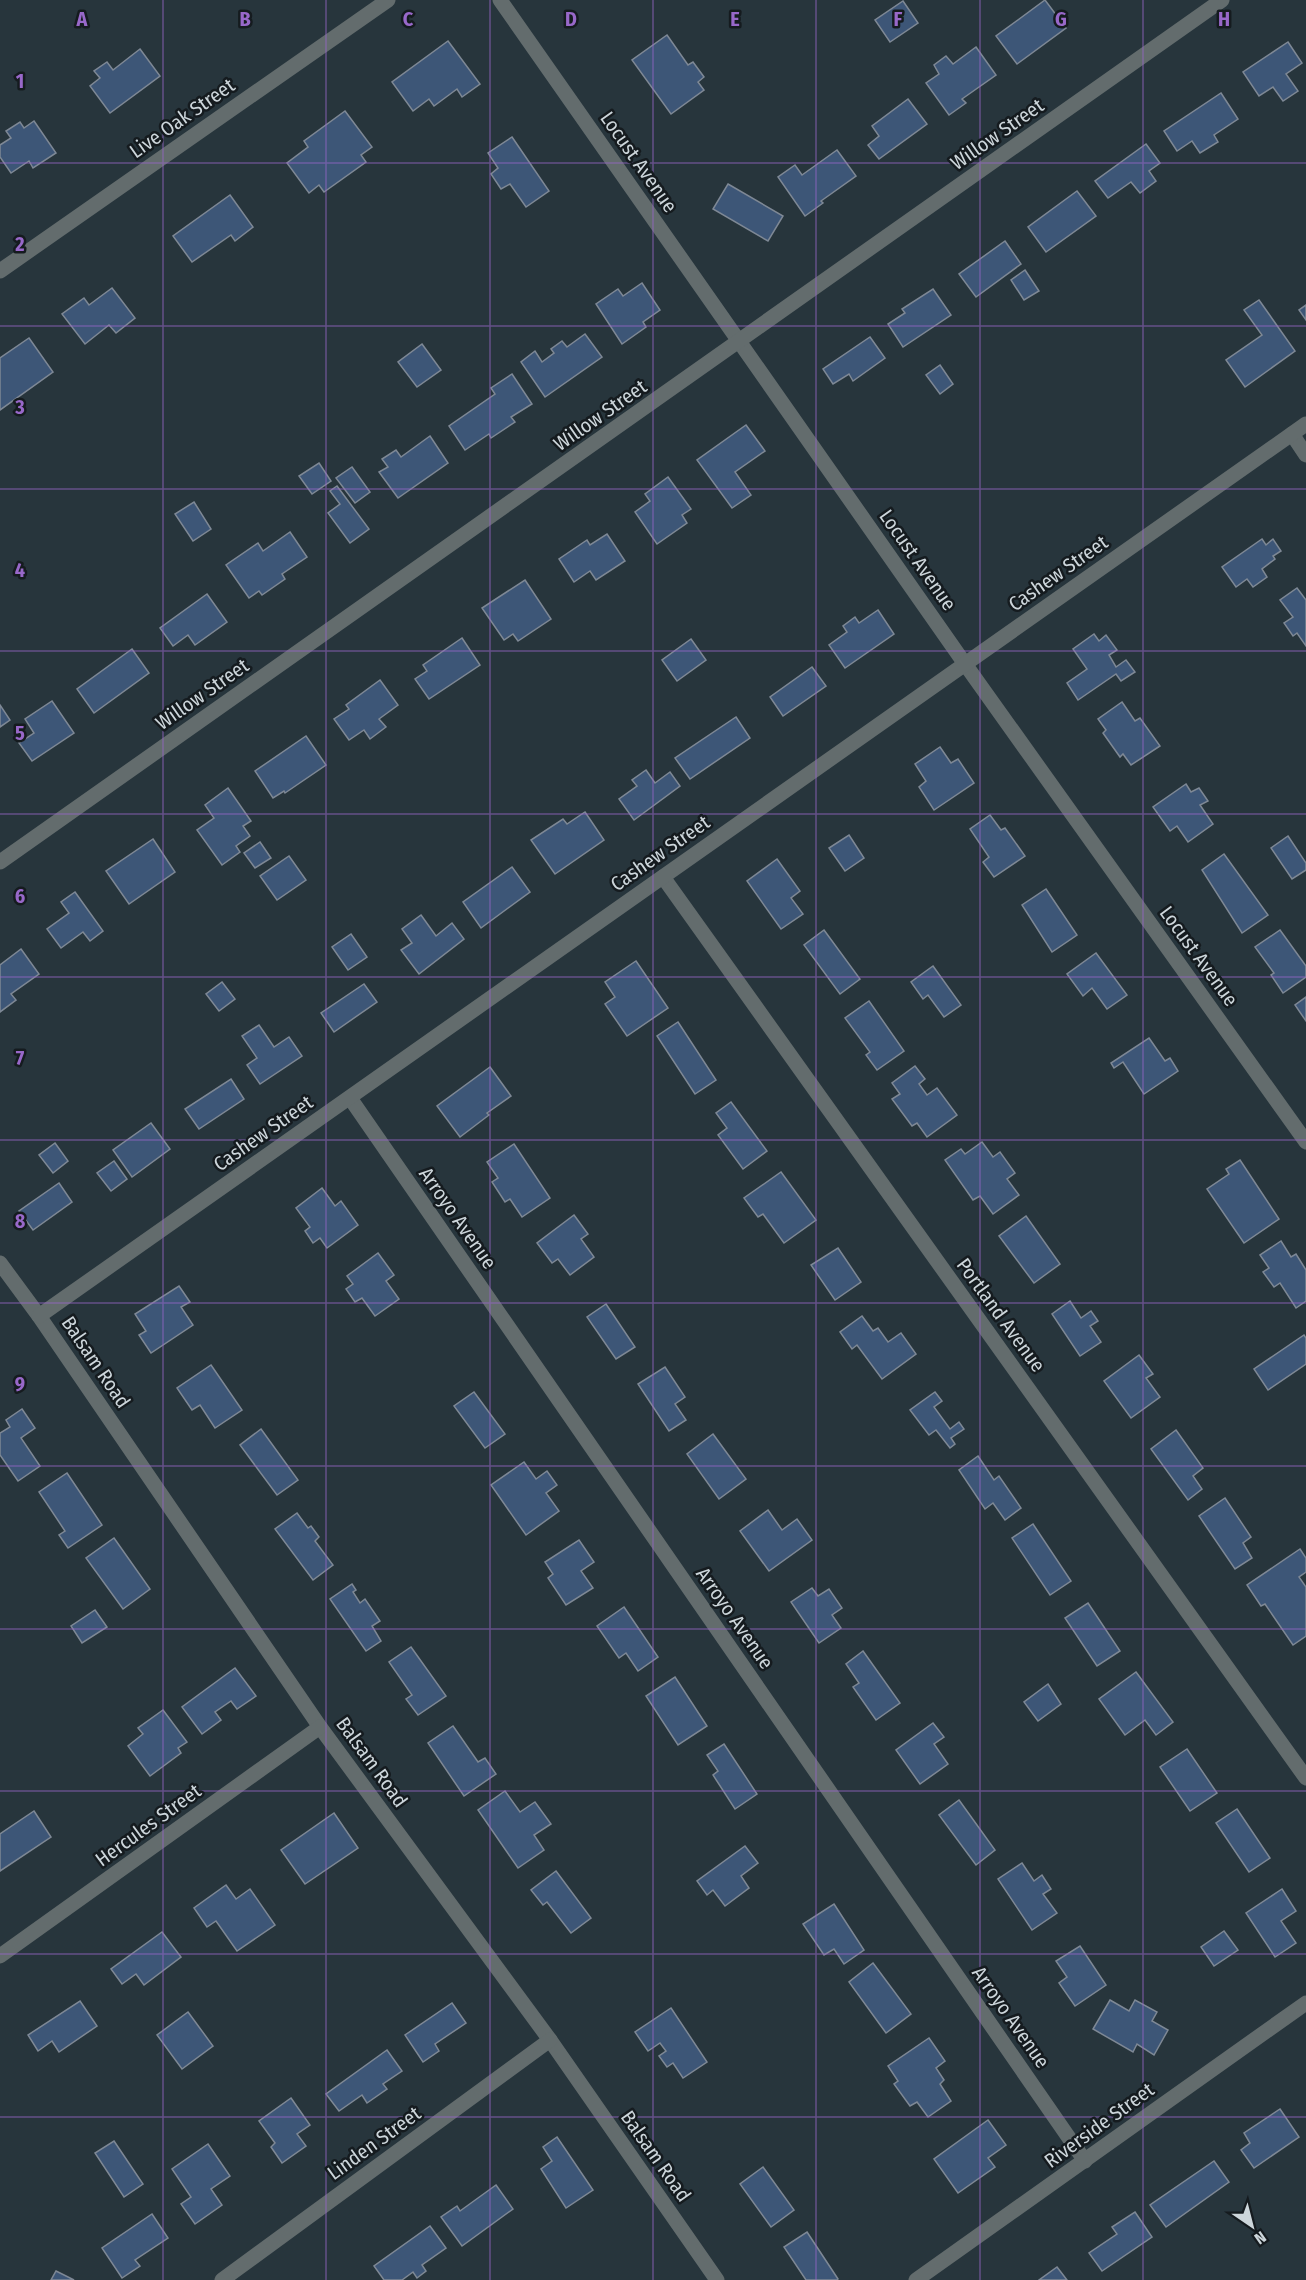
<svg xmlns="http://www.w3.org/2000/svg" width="1306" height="2280" font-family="'Fira Sans Condensed',sans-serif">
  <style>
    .building { fill: #3d5677; stroke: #7e8895; stroke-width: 1.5 }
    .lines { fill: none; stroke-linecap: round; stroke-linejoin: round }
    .minor { stroke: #636c6d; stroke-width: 15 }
    .grid { fill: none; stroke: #9868c9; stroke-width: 1.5; stroke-opacity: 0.55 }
    .labels { text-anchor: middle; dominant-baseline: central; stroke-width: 5; stroke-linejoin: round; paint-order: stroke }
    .street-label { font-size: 20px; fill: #cdd6db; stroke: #151b1f }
    .grid-label { font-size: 20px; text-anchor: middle; font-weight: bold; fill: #9868c9; stroke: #151b1f; stroke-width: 5; stroke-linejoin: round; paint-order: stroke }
  </style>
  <rect width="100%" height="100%" fill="#27353c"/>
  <g class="building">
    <path d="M1045 0 1066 28 1017 64 996 36Z"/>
    <path d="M903 1 918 23 890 42 875 20Z"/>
    <path d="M667 35 688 65 693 62 704 77 698 82 704 90 671 114 632 60Z"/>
    <path d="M448 41 480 84 462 97 457 89 434 106 429 99 413 111 392 82Z"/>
    <path d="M1288 42 1302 63 1286 74 1298 91 1283 101 1273 87 1259 96 1243 72Z"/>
    <path d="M976 47 996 75 962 99 966 103 949 115 926 83 939 74 934 65 946 56 953 64Z"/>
    <path d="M140 49 160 76 110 113 90 86 100 78 94 71 107 62 113 70Z"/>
    <path d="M1221 93 1238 119 1214 135 1218 142 1200 153 1192 141 1177 151 1164 131Z"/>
    <path d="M908 99 927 124 879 159 868 145 879 136 872 126Z"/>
    <path d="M345 111 372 147 361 155 366 162 324 192 319 185 309 193 287 163 308 147 304 141Z"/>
    <path d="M34 121 56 153 33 168 29 161 11 173 0 157V145L11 138 6 131 20 122 24 128Z"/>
    <path d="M512 137 549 191 526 207 510 184 501 189 491 174 498 168 488 153Z"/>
    <path d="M1146 144 1160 163 1149 171 1156 181 1140 193 1131 182 1108 198 1095 181Z"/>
    <path d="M837 150 856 176 821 201 823 203 805 216 778 177 795 165 802 175Z"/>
    <path d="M728 184 783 216 768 241 713 209Z"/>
    <path d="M1077 191 1096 216 1046 252 1028 227Z"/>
    <path d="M230 195 253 227 235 241 231 235 192 262 173 236Z"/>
    <path d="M1005 241 1021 264 976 297 959 274Z"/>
    <path d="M1025 270 1039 291 1024 300 1011 280Z"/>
    <path d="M642 283 660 310 643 322 646 327 622 344 596 304 618 289 623 296Z"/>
    <path d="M112 288 135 318 116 333 109 325 85 344 62 314 84 298 89 305Z"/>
    <path d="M933 289 951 315 903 347 888 324 905 313 902 309Z"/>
    <path d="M1259 300 1295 351 1245 387 1226 360 1262 335 1244 310Z"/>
    <path d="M1306 305V320L1299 310Z"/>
    <path d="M585 334 602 357 545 397 521 362 535 351 542 362 554 353 551 349 562 341 567 347Z"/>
    <path d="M870 337 885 358 853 381 849 374 833 384 823 369Z"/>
    <path d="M29 338 53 372 0 410V358Z"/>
    <path d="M422 344 441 370 417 387 398 362Z"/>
    <path d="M940 365 953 384 940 394 926 375Z"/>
    <path d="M512 374 532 404 511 417 515 422 491 438 489 434 465 450 449 426 495 394 491 388Z"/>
    <path d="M746 425 765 451 735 472 751 495 732 508 697 460Z"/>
    <path d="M430 436 448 463 398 498 379 472 388 467 382 459 396 450 401 457Z"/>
    <path d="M319 463 331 481 312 494 299 476Z"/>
    <path d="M352 467 370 492 355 503 336 478Z"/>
    <path d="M668 477 691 509 682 515 687 523 657 544 635 512 650 501 645 494Z"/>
    <path d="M337 486 369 529 350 543 328 513 340 504 330 491Z"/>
    <path d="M194 502 211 529 193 541 175 514Z"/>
    <path d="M290 532 307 557 282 574 285 579 262 595 259 591 249 598 226 565 258 543 263 551Z"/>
    <path d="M607 534 625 561 596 580 590 571 574 582 559 559 587 540 590 545Z"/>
    <path d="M1262 539 1266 545 1273 539 1281 551 1273 556 1275 559 1262 569 1267 577 1253 587 1247 579 1236 587 1222 567Z"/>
    <path d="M525 580 551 619 518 641 513 634 504 640 482 608Z"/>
    <path d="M1297 588 1306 600V646L1297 633 1293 636 1284 623 1293 617 1280 600Z"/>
    <path d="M207 594 227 622 195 645 188 635 173 646 160 628Z"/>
    <path d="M878 610 894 634 845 668 829 645 847 632 843 626 855 617 859 623Z"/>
    <path d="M1094 634 1099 641 1106 635 1117 650 1109 655 1116 667 1126 660 1135 672 1121 681 1116 674 1078 700 1067 683 1087 669 1073 649Z"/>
    <path d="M462 638 480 665 429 699 415 679 427 671 423 665Z"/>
    <path d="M691 639 706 660 677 681 662 660Z"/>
    <path d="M132 649 149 673 94 713 77 689Z"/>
    <path d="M812 667 826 686 783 716 770 697Z"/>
    <path d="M380 680 398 705 379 719 386 727 370 739 364 730 349 740 334 719 349 709 346 705Z"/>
    <path d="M52 701 74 733 32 761 19 743 34 733 25 719Z"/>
    <path d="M1122 702 1135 721 1140 718 1160 746 1131 765 1123 754 1120 757 1103 733 1106 730 1098 719Z"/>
    <path d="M0 705 10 720 0 727Z"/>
    <path d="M736 717 750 738 690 779 675 758Z"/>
    <path d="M306 736 326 765 285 793 284 791 273 798 255 771Z"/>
    <path d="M940 747 951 763 958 759 974 783 934 810 919 787 926 781 915 764Z"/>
    <path d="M646 770 655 783 670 772 680 786 634 820 619 799 637 786 632 780Z"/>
    <path d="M1186 784 1191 792 1199 788 1208 801 1200 805 1213 824 1188 842 1177 826 1170 831 1153 807Z"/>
    <path d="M228 788 251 821 243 826 250 836 236 846 240 852 222 865 197 830 214 818 205 805Z"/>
    <path d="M585 812 604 840 555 874 531 840 563 819 567 824Z"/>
    <path d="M990 815 1001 830 1005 828 1025 856 994 877 983 862 989 857 970 829Z"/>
    <path d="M849 835 864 858 845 871 829 848Z"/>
    <path d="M1288 836 1306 863V870L1292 879 1271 848Z"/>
    <path d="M153 839 175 872 129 904 106 871Z"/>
    <path d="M260 842 271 858 255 868 244 853Z"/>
    <path d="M1224 854 1268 915 1242 933 1202 870Z"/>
    <path d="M289 856 306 880 277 900 260 876Z"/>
    <path d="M777 859 800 891 791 898 803 914 781 929 747 881Z"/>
    <path d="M512 867 530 892 481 928 463 902Z"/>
    <path d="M1046 889 1077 935 1052 952 1022 905Z"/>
    <path d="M75 892 103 931 90 941 83 932 61 948 47 929 69 913 61 902Z"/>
    <path d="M421 915 436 936 452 923 464 939 419 974 401 950 412 943 402 929Z"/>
    <path d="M824 930 860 979 840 994 804 945Z"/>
    <path d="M1280 930 1306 966V977L1283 993 1271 975 1274 973 1255 947Z"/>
    <path d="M351 934 367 957 348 970 332 947Z"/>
    <path d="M21 949 39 974 11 994 16 1000 0 1012V965Z"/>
    <path d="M1096 953 1127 995 1107 1009 1092 988 1083 996 1067 974Z"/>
    <path d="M636 961 668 1008 627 1036 605 1004 615 997 605 982Z"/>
    <path d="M933 966 961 1005 944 1017 928 995 923 999 911 982Z"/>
    <path d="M222 982 235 999 219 1011 206 994Z"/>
    <path d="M364 984 377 1002 334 1032 321 1013Z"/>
    <path d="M1306 997V1021L1295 1005Z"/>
    <path d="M869 1001 904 1051 877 1070 866 1055 870 1052 845 1018Z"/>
    <path d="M678 1022 716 1080 695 1094 657 1036Z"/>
    <path d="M259 1025 274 1047 289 1037 302 1056 260 1084 247 1065 257 1058 242 1036Z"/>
    <path d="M1149 1038 1165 1061 1170 1058 1178 1071 1144 1094 1123 1062 1114 1068 1111 1063Z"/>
    <path d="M915 1066 925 1079 919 1084 927 1095 937 1088 957 1115 927 1137 917 1123 912 1126 892 1099 900 1094 892 1083Z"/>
    <path d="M490 1067 511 1096 487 1113 489 1115 460 1137 437 1106Z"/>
    <path d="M231 1079 244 1099 199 1129 185 1109Z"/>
    <path d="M731 1102 767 1151 743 1169 718 1135 727 1128 716 1113Z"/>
    <path d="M151 1123 170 1149 132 1177 113 1150Z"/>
    <path d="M982 1142 993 1157 1000 1152 1015 1173 1007 1179 1019 1195 993 1214 980 1196 973 1200 945 1160 961 1149 965 1154Z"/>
    <path d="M55 1143 68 1161 53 1173 39 1155Z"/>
    <path d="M514 1144 550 1198 522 1217 510 1199 505 1202 492 1182 498 1178 487 1162Z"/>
    <path d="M1240 1160 1279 1219 1244 1243 1207 1189 1229 1174 1226 1169Z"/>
    <path d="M114 1161 127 1179 111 1191 97 1173Z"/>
    <path d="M781 1172 816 1220 784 1243 763 1214 758 1217 744 1198Z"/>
    <path d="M59 1183 72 1202 33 1230 19 1211Z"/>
    <path d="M322 1188 335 1206 341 1201 358 1225 327 1248 320 1238 313 1243 305 1231 310 1227 296 1208Z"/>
    <path d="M574 1215 588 1234 581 1239 594 1257 570 1275 558 1259 552 1263 537 1243Z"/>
    <path d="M1026 1216 1060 1264 1034 1283 999 1236Z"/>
    <path d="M1281 1241 1291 1257 1296 1254 1306 1270V1301L1296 1308 1280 1283 1274 1287 1263 1272 1269 1268 1260 1255Z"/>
    <path d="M838 1248 861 1282 835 1300 811 1265Z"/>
    <path d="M378 1253 394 1275 386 1281 399 1299 375 1316 362 1298 355 1302 346 1289 353 1284 347 1276Z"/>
    <path d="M179 1286 190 1302 181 1307 193 1325 151 1353 139 1335 146 1331 135 1314Z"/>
    <path d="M1070 1301 1081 1318 1091 1311 1098 1321 1090 1326 1101 1342 1080 1356 1052 1314Z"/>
    <path d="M606 1304 635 1347 616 1359 587 1317Z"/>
    <path d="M862 1316 873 1331 878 1328 888 1342 901 1333 916 1354 882 1379 857 1345 852 1349 840 1332Z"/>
    <path d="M1304 1335 1306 1338V1364L1268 1390 1254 1369Z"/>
    <path d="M1139 1355 1153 1374 1146 1378 1160 1397 1131 1418 1104 1381Z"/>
    <path d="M211 1365 242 1410 215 1428 200 1405 192 1410 177 1388Z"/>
    <path d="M665 1367 685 1397 675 1404 686 1420 669 1431 638 1384Z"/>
    <path d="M474 1392 505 1434 485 1448 454 1406Z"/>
    <path d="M935 1392 942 1401 934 1407 950 1429 959 1422 964 1429 951 1438 955 1444 950 1448 936 1430 929 1435 910 1410Z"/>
    <path d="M22 1409 35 1428 21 1438 40 1466 18 1481 0 1455V1433L10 1427 6 1420Z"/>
    <path d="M261 1429 298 1480 277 1495 240 1445Z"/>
    <path d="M1176 1430 1203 1468 1193 1476 1202 1489 1188 1500 1151 1449Z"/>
    <path d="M713 1434 746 1479 719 1499 687 1454Z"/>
    <path d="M978 1456 994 1480 999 1476 1021 1508 1005 1520 993 1503 985 1509 959 1470Z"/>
    <path d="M524 1462 536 1479 547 1471 557 1485 546 1493 559 1511 526 1535 491 1485Z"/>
    <path d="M67 1473 102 1525 68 1548 59 1535 65 1531 39 1492Z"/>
    <path d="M1225 1498 1251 1537 1243 1543 1252 1558 1235 1569 1199 1516Z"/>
    <path d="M768 1510 782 1530 797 1519 812 1540 769 1571 740 1531Z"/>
    <path d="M297 1513 308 1528 311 1526 319 1537 315 1541 333 1565 313 1580 275 1529Z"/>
    <path d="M1033 1524 1071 1581 1050 1595 1012 1538Z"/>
    <path d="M114 1538 150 1589 123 1609 86 1558Z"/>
    <path d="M579 1540 594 1562 581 1571 593 1588 566 1605 548 1578 553 1574 545 1562Z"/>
    <path d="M1300 1549 1306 1558V1572L1299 1577 1306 1587V1636L1293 1645 1265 1604 1261 1606 1247 1585Z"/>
    <path d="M352 1584 356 1590 353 1592 360 1603 365 1599 380 1621 372 1626 381 1641 366 1651 330 1599Z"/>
    <path d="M812 1588 818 1596 829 1589 842 1608 832 1615 841 1628 819 1643 791 1602Z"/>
    <path d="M1088 1603 1120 1651 1097 1666 1065 1618Z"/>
    <path d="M624 1607 658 1657 638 1671 626 1653 619 1658 597 1626Z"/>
    <path d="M95 1610 107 1627 82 1643 71 1626Z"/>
    <path d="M411 1647 446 1696 418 1715 406 1699 412 1695 389 1662Z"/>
    <path d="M863 1651 900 1703 876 1720 853 1687 859 1683 846 1664Z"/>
    <path d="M235 1668 256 1696 237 1709 231 1701 215 1712 221 1720 202 1734 182 1707Z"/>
    <path d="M1136 1672 1173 1722 1156 1735 1145 1720 1125 1735 1099 1699Z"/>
    <path d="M675 1677 707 1726 678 1745 646 1696Z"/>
    <path d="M1048 1684 1061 1704 1038 1721 1024 1702Z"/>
    <path d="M163 1710 187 1742 178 1748 181 1753 150 1776 128 1746 143 1734 138 1728Z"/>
    <path d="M933 1723 944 1737 934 1744 948 1764 920 1784 896 1750Z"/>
    <path d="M453 1726 478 1762 485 1758 496 1774 464 1796 428 1743Z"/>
    <path d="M724 1744 757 1794 735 1809 713 1775 718 1771 707 1755Z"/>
    <path d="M1187 1749 1217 1793 1190 1811 1160 1767Z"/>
    <path d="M505 1791 520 1812 535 1802 551 1824 534 1835 544 1850 518 1868 478 1810Z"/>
    <path d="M959 1800 995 1850 976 1865 939 1815Z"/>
    <path d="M1237 1809 1270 1858 1249 1872 1216 1823Z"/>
    <path d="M34 1811 51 1837 0 1871V1834Z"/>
    <path d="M334 1813 358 1848 305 1884 281 1850Z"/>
    <path d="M745 1846 758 1863 741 1876 749 1888 725 1906 713 1890 707 1895 697 1881Z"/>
    <path d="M1022 1863 1034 1881 1042 1875 1051 1889 1043 1894 1057 1913 1032 1930 998 1879Z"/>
    <path d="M556 1871 591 1918 571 1933 547 1902 543 1905 531 1890Z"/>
    <path d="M226 1885 236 1899 250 1889 275 1925 237 1951 216 1921 207 1927 194 1908Z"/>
    <path d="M1282 1889 1296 1911 1281 1921 1296 1943 1275 1957 1246 1913Z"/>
    <path d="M834 1904 864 1950 844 1964 834 1949 824 1955 803 1924Z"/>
    <path d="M1224 1931 1238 1950 1214 1966 1201 1947Z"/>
    <path d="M162 1932 181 1957 144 1985 136 1974 122 1984 111 1969Z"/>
    <path d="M1080 1946 1106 1985 1075 2006 1059 1983 1067 1977 1056 1961Z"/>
    <path d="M873 1963 911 2014 886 2033 849 1982Z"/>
    <path d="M1110 2000 1129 2011 1135 2000 1157 2012 1152 2021 1168 2030 1154 2055 1137 2044 1133 2052 1093 2029Z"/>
    <path d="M80 2001 97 2026 59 2052 52 2041 38 2051 28 2035Z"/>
    <path d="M452 2003 466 2023 435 2044 439 2051 423 2062 405 2035Z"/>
    <path d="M671 2008 707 2062 683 2078 673 2063 667 2067 659 2056 666 2051 660 2043 648 2051 635 2032Z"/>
    <path d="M188 2012 213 2046 182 2069 157 2035Z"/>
    <path d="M929 2038 945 2061 936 2068 944 2080 940 2084 951 2101 928 2117 917 2102 910 2106 894 2084 898 2081 888 2066Z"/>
    <path d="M387 2050 402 2071 383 2084 387 2089 367 2103 362 2095 339 2111 326 2094Z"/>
    <path d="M291 2098 310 2125 297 2134 306 2146 282 2163 271 2147 275 2143 259 2121Z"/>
    <path d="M1280 2109 1299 2137 1254 2168 1241 2150 1250 2143 1244 2133Z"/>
    <path d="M988 2120 1006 2145 988 2158 995 2167 958 2193 934 2159Z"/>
    <path d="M557 2137 593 2190 566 2208 541 2169 552 2161 543 2147Z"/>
    <path d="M114 2141 143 2184 124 2197 95 2153Z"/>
    <path d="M208 2144 230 2176 211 2189 222 2205 195 2224 181 2204 191 2197 172 2169Z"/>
    <path d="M1214 2161 1229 2182 1166 2227 1150 2205Z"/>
    <path d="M763 2167 794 2210 771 2227 740 2184Z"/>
    <path d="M496 2185 513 2209 462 2246 441 2217 457 2206 460 2211Z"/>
    <path d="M1135 2212 1152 2237 1102 2271 1089 2253 1117 2234 1112 2227Z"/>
    <path d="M152 2214 168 2238 135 2260 140 2266 122 2278 102 2248Z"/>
    <path d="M430 2226 446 2248 422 2265 426 2271 417 2278 413 2272 402 2280H384L374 2266Z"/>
    <path d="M807 2232 838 2279 837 2280H806L784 2247Z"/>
    <path d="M1057 2267 1067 2280H1039Z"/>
    <path d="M56 2271 74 2280H51Z"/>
  </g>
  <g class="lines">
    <g class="minor">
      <path d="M500 0 965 664 1306 1142"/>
      <path d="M0 271 388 0"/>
      <path d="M1292 434 1306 455"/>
      <path d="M0 862 1222 0"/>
      <path d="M663 877 1306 1778"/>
      <path d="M350 1098 1085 2161"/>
      <path d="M0 1263 39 1316 320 1727 550 2040 717 2280"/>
      <path d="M39 1316 1306 424"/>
      <path d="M0 1956 320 1727"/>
      <path d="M222 2280 550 2040"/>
      <path d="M916 2280 1306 2003"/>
    </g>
  </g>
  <path class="grid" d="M163 0V2280M326 0V2280M490 0V2280M653 0V2280M816 0V2280M980 0V2280M1143 0V2280M0 163H1306M0 326H1306M0 489H1306M0 651H1306M0 814H1306M0 977H1306M0 1140H1306M0 1303H1306M0 1466H1306M0 1629H1306M0 1791H1306M0 1954H1306M0 2117H1306"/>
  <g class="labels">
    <g class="street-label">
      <text transform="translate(182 118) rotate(-35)">Live Oak Street</text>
      <text transform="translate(997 134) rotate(-35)">Willow Street</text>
      <text transform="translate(639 162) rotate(55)">Locust Avenue</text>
      <text transform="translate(600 415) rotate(-35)">Willow Street</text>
      <text transform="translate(918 560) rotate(55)">Locust Avenue</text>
      <text transform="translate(1058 573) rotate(-35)">Cashew Street</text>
      <text transform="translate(202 694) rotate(-35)">Willow Street</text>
      <text transform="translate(660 853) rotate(-35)">Cashew Street</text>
      <text transform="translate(1199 956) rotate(54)">Locust Avenue</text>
      <text transform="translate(263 1133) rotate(-35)">Cashew Street</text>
      <text transform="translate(458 1218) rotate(55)">Arroyo Avenue</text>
      <text transform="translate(1001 1315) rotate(54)">Portland Avenue</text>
      <text transform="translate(96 1362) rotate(56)">Balsam Road</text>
      <text transform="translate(735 1618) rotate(55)">Arroyo Avenue</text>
      <text transform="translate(372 1762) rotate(54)">Balsam Road</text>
      <text transform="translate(148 1825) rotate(-36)">Hercules Street</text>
      <text transform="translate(1011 2017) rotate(55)">Arroyo Avenue</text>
      <text transform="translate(1099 2125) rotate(-36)">Riverside Street</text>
      <text transform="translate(374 2143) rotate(-36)">Linden Street</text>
      <text transform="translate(656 2156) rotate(55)">Balsam Road</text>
    </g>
  </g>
  <g class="grid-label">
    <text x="82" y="26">A</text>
    <text x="245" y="26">B</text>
    <text x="408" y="26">C</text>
    <text x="571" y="26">D</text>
    <text x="735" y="26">E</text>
    <text x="898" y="26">F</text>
    <text x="1061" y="26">G</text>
    <text x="1224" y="26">H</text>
    <text x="20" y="88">1</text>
    <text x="20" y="251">2</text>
    <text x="20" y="414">3</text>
    <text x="20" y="577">4</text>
    <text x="20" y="740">5</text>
    <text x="20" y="903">6</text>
    <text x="20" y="1065">7</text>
    <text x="20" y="1228">8</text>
    <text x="20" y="1391">9</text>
  </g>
  <g transform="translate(1252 2226) rotate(145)" stroke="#151b1f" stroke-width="4.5" paint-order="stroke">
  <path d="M0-4.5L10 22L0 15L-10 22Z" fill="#cdd6db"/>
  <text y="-9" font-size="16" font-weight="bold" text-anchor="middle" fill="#cdd6db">N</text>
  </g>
</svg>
